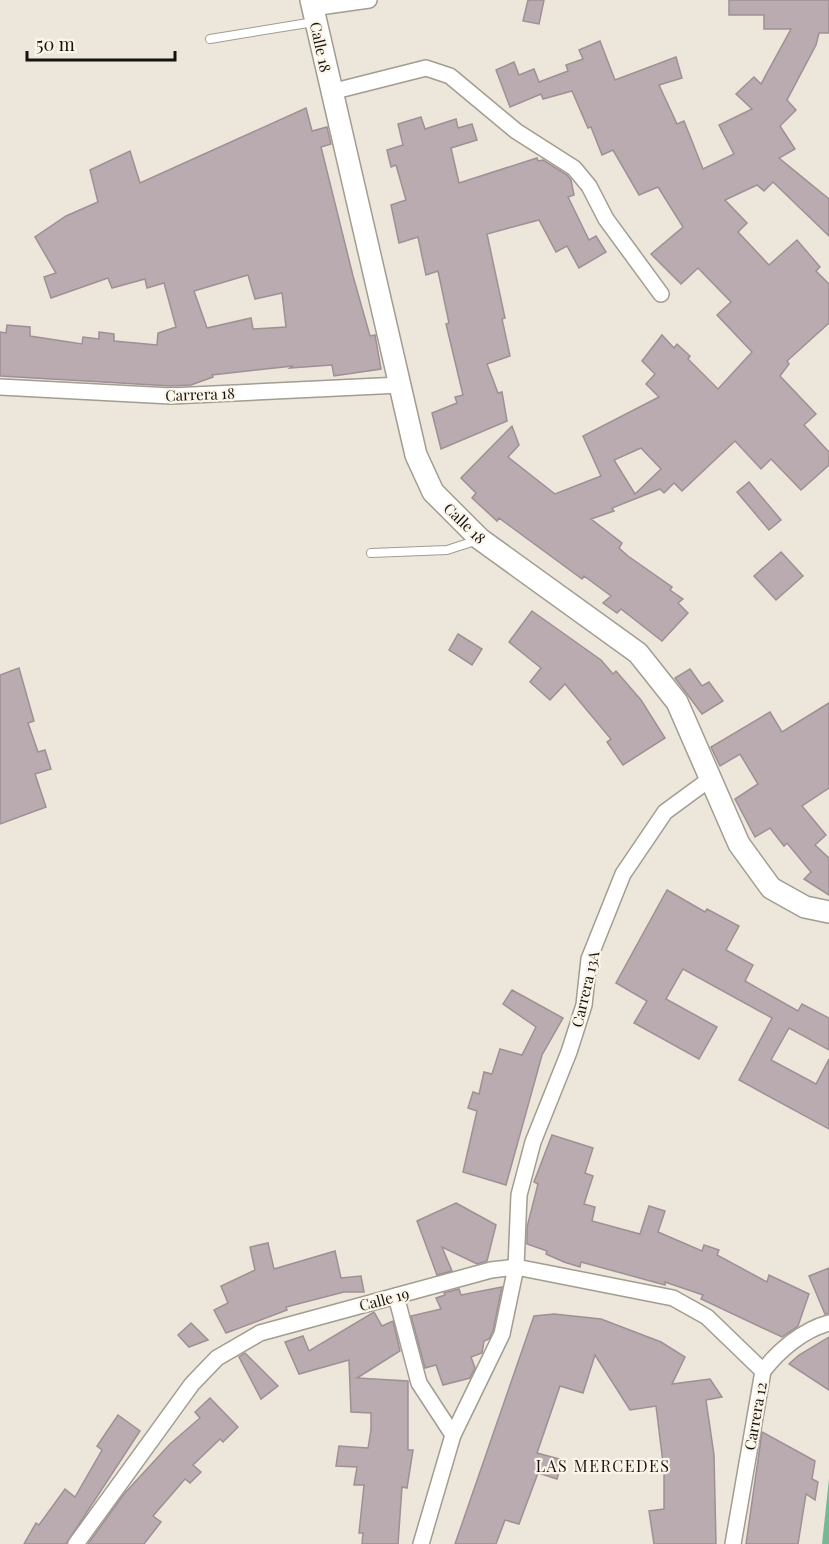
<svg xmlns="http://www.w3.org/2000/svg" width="829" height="1544" font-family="'Playfair Display',serif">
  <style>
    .forest { fill: #76b796 }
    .building { fill: #b9abaf; stroke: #9e9094; stroke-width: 1.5; fill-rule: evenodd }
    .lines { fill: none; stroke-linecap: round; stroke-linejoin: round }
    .lane-casing { stroke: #a29c91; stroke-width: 10 }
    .street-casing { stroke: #a29c91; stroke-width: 18 }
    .secondary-casing { stroke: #a29c91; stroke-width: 24 }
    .lane { stroke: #fff; stroke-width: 8 }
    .street { stroke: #fff; stroke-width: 15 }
    .secondary { stroke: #fff; stroke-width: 21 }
    .labels { text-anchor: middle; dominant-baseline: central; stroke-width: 4.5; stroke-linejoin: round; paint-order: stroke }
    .street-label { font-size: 15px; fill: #15130f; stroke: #fbf4e8 }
    .neighbourhood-label { font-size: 16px; letter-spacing: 1.5px; fill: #15130f; stroke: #fbf4e8 }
  </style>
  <rect width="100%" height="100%" fill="#ede6db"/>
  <path class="forest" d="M829 1479V1544H822Z"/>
  <g class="building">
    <path d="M528 0H544L539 24 523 21Z"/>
    <path d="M729 0H829V33H819L816 45 787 100 796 110 780 126 795 149 779 158 829 199V236L773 182 764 191 757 185 725 200 747 223 738 232 769 265 797 240 820 267 816 271 829 284V323L787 361 789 364 780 376 816 414 804 425 829 452V465L801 490 771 459 761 469 735 441 682 491 674 483 664 493 660 489 612 508 614 511 591 519 622 543 619 548 628 556 672 587 670 590 683 599 678 603 688 613 662 641 621 609 617 613 603 603 611 596 584 576 582 579 499 518 497 521 472 498 476 493 461 478 512 426 519 445 508 457 555 494 601 476 583 436 659 397 646 384 655 374 642 361 662 335 674 348 677 344 690 356 688 359 718 389 752 352 717 315 731 302 698 268 681 284 651 254 683 227 658 187 639 195 613 150 602 155 591 127 588 128 572 91 543 99 541 94 510 107 496 70 514 62 519 75 534 69 539 82 568 71 566 65 583 59 579 50 600 41 615 80 676 57 682 78 659 85 677 124 684 121 703 169 734 154 719 125 752 109 736 94 754 77 761 84 791 29H764V15H729ZM641 448 661 469 635 494 614 460Z"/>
    <path d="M306 108 312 131 327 127 331 144 321 147 353 276 370 336 375 335 381 369 334 376 332 365 290 368 293 366 212 375 213 377 191 385 171 386 0 376V332L6 333 7 325 30 327V336L82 344 83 337 99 339V332L114 334V341L157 345 158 333 176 327 164 283 147 288 145 279 112 288 108 278 51 298 44 277 56 273 35 237 66 216 98 202 90 170 130 151 140 183ZM248 275 255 299 282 293 286 327 253 329 251 318 207 328 194 291Z"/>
    <path d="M421 117 425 129 456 119 458 128 472 124 477 140 451 148 459 183 537 158 538 161 543 160 567 175 571 180 574 195 568 197 589 240 596 236 606 252 579 268 567 246 556 252 539 220 487 234 505 318 502 319 510 356 487 364 498 393 502 392 507 421 441 449 432 413 457 403 455 397 463 395 446 324 449 323 438 271 426 275 418 237 399 243 391 205 406 200 396 165 391 167 387 150 403 145 398 124Z"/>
    <path d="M749 482 781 520 769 530 737 492Z"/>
    <path d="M781 552 803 576 776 600 754 576Z"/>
    <path d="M532 611 601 660 613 674 616 671 641 700 665 738 623 765 607 742 611 739 565 684 550 700 530 682 541 668 509 642Z"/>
    <path d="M458 634 482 649 472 665 449 650Z"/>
    <path d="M19 668 34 721 28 723 38 752 45 750 51 769 35 774 46 807 0 824V675Z"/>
    <path d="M690 669 702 686 709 682 723 701 702 714 675 678Z"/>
    <path d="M829 703V788L802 806 826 835 815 845 829 858V895L804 879 811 872 787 843 784 846 770 828 755 837 735 799 758 784 740 754 720 766 711 747 770 712 782 732Z"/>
    <path d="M667 890 705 912 707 909 739 926 726 950 753 965 745 981 798 1011 802 1004 829 1018V1050L789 1028 771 1060 816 1084 829 1059V1129L739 1080 772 1018 683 969 666 999 717 1027 699 1059 634 1023 647 1001 616 983Z"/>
    <path d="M512 990 563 1018 542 1055 506 1185 463 1172 477 1111 468 1108 473 1092 479 1094 484 1072 492 1074 500 1049 522 1055 536 1027 503 1004Z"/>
    <path d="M552 1135 593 1148 585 1173 593 1176 584 1204 595 1207 592 1221 640 1234 649 1206 665 1211 658 1232 702 1251 704 1245 719 1250 717 1255 767 1282 769 1275 809 1294 798 1326 782 1337 701 1299 703 1295 665 1282V1285L581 1262 580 1267 564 1262 546 1254 547 1251 527 1244V1227L538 1184 534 1182Z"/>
    <path d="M456 1203 496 1225 487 1261 477 1264 442 1247 452 1271 437 1275 417 1221Z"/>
    <path d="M268 1243 274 1269 335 1251 341 1278 361 1276 364 1292H344L286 1307 287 1310 226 1333 214 1310 228 1303 221 1286 255 1270 250 1247Z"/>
    <path d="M829 1268V1313L825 1314 809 1276Z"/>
    <path d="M502 1287 493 1331 489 1339 484 1341 482 1353 471 1357 475 1368 470 1378 443 1385 436 1365 425 1368 411 1316 441 1309 436 1298 445 1295 444 1293 459 1289 461 1295Z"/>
    <path d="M374 1312 382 1326 393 1321 400 1351 357 1378 408 1381V1450H413L407 1488 402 1487 398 1544H362L363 1533H359L364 1485H354L357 1467 336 1466 339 1446 368 1448 371 1430V1413L351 1412 349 1360 299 1374 285 1342 303 1336 309 1351Z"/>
    <path d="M554 1314 601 1319 661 1342 685 1357 672 1384 710 1379 722 1397 706 1400 714 1455 716 1544H654L649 1511 664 1509V1471L656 1406 630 1410 595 1355 583 1393 560 1386 537 1453 563 1460 557 1479 538 1473 519 1524 505 1520 496 1544H455L534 1316Z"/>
    <path d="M191 1323 208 1340 189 1347 178 1335Z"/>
    <path d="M829 1337V1390L789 1364 799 1355Z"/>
    <path d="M245 1353 278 1386 261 1399 239 1357Z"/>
    <path d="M210 1398 238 1427 223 1442 220 1439 193 1465 201 1472 190 1483 185 1479 153 1516 161 1522 144 1544H88L124 1494 170 1444 200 1418 195 1412Z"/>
    <path d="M118 1415 140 1431 66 1544H24L36 1523 39 1525 65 1489 75 1497 102 1450 97 1446Z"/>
    <path d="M762 1432 815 1461 812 1479 818 1482 815 1500 806 1494 798 1544H746Z"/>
  </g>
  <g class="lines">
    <defs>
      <g id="lane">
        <path d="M210 39 314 22"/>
        <path d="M371 553 447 550 478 540"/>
      </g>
      <g id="street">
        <path d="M312 8 369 0"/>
        <path d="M331 92 426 68 450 76 516 131 574 168 589 186 606 219 661 294"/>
        <path d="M0 387 171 396 400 385"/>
        <path d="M396 1296 419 1383 453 1435"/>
        <path d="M76 1544 192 1384 217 1358 260 1333 491 1270 516 1267 673 1298 707 1317 763 1371"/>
        <path d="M421 1544 453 1435 502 1334 516 1267 519 1195 533 1142 569 1052 584 1005 589 959 623 874 665 812 710 779"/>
        <path d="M733 1544 763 1371C779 1350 803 1330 829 1323"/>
      </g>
      <path id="secondary" d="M311 0 416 455 433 492 480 539 638 653 677 702 739 844 771 888 805 907 829 912"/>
    </defs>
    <use href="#lane" class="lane-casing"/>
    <use href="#street" class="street-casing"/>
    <use href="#secondary" class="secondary-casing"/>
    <use href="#lane" class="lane"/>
    <use href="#street" class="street"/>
    <use href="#secondary" class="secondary"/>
  </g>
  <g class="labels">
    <g class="street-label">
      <text transform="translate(321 47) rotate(78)">Calle 18</text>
      <text transform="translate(200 394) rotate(-2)">Carrera 18</text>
      <text transform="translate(465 523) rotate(44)">Calle 18</text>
      <text transform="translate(585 989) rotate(-77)">Carrera 13A</text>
      <text transform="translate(384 1299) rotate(-15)">Calle 19</text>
      <text transform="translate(755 1416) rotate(-80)">Carrera 12</text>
    </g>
    <g class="neighbourhood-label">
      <text x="603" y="1465">LAS MERCEDES</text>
    </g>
  </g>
  <path d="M27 51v9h148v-9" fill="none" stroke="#15130f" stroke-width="3"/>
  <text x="36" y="51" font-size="18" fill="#15130f" stroke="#fbf4e8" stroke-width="4.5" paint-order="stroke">50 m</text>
</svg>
